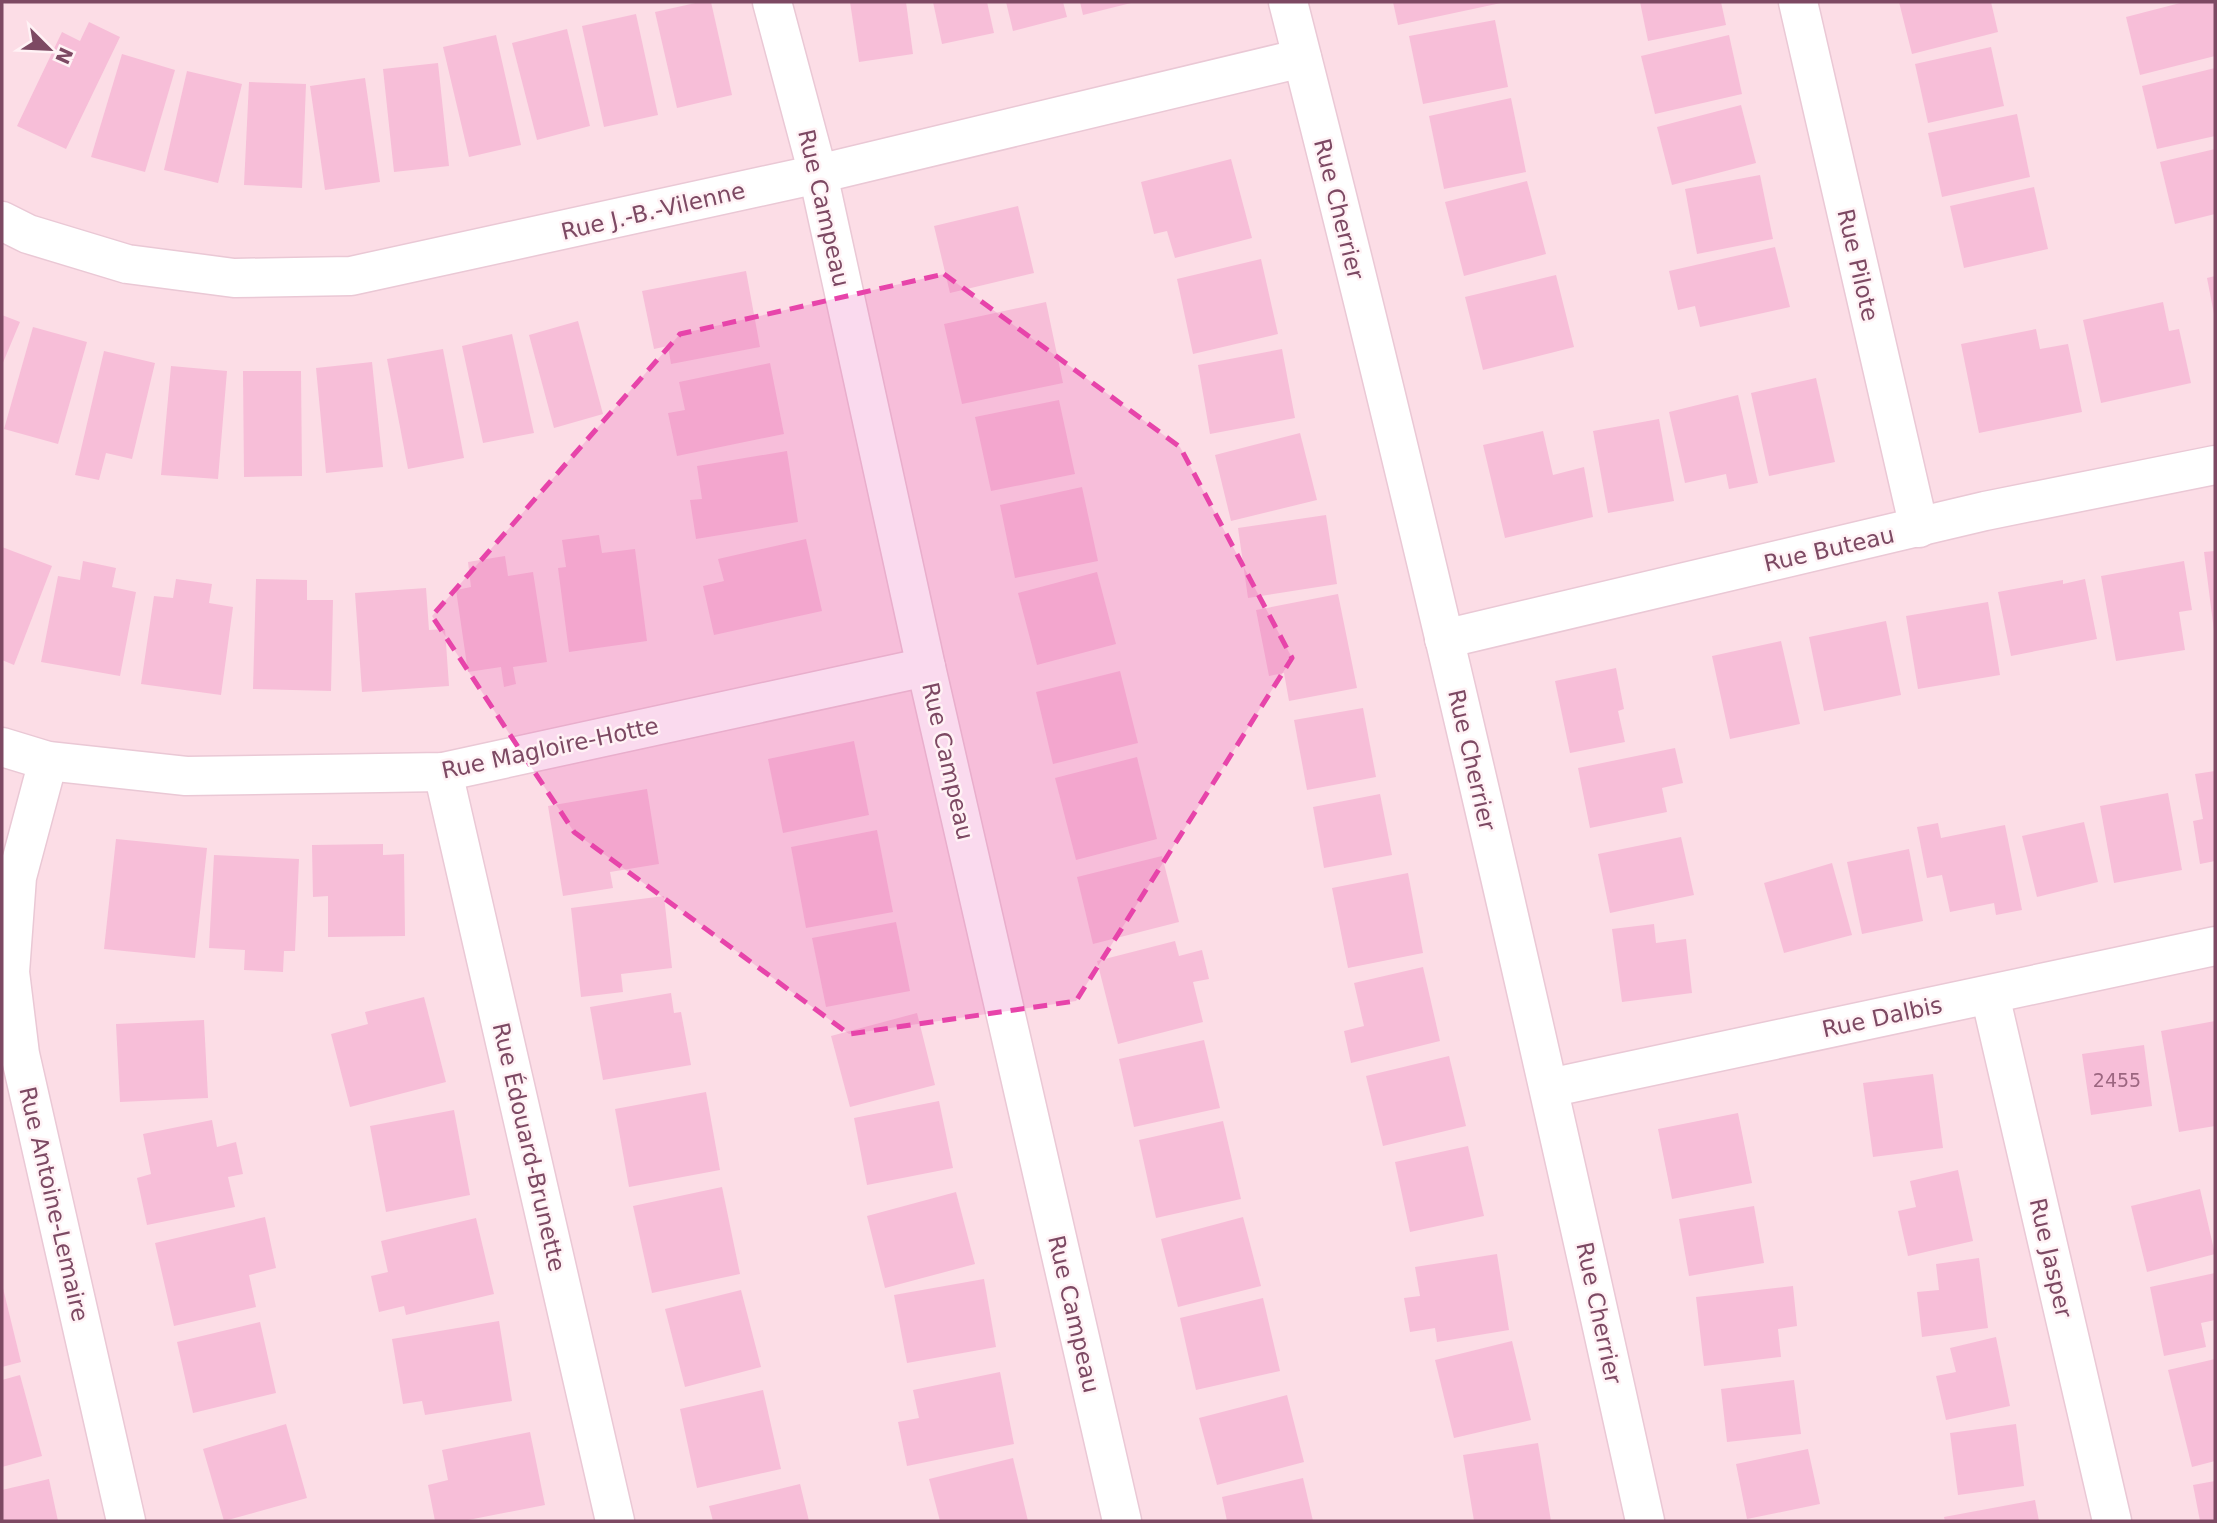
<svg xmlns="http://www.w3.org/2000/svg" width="2217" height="1523" font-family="'DejaVu Sans',sans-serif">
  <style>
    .residential { fill: #fcdde6 }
    .building { fill: #f7bed8 }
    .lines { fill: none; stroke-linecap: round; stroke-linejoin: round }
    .minor-casing { stroke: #eac8d5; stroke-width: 41 }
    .minor { stroke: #fff; stroke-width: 38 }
    .marked { fill: #e744aa; fill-opacity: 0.2; stroke: #e744aa; stroke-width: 5; stroke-dasharray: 14 9; stroke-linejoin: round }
    .labels { text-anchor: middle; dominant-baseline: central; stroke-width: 5; stroke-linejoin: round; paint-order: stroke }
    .number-label { font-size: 19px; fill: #9c6680 }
    .street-label { font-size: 23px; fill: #7d4963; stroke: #fff2f5 }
  </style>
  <rect width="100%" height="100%" fill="#fee9ef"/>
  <path class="residential" d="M6 2H2215V1521H2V7Z"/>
  <g class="building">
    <path d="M700 2H711L732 95 677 108 655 12Z"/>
    <path d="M850 2H906L913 54 859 62Z"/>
    <path d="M933 2H987L994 33 942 44Z"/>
    <path d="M1006 2H1063L1067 17 1013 31Z"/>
    <path d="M1080 2H1131V3L1083 15Z"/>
    <path d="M1393 2H1501V3L1398 25Z"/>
    <path d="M1640 2H1721L1726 25 1648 41Z"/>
    <path d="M1899 2H1991L1998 32 1912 54Z"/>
    <path d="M2184 2H2214L2215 56 2140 75 2126 17Z"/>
    <path d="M636 14 658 115 604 127 582 26Z"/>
    <path d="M1495 20 1508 87 1423 104 1409 36Z"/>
    <path d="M89 22 120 37 66 149 17 126 62 32 80 41Z"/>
    <path d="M567 29 590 126 537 140 512 43Z"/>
    <path d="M496 35 521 145 469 157 443 47Z"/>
    <path d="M1729 35 1742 94 1655 114 1641 56Z"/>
    <path d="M1991 47 2004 106 1928 123 1915 64Z"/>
    <path d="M122 54 175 70 145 172 91 157Z"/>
    <path d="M438 63 449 166 394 172 383 69Z"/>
    <path d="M2215 68V136L2157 149 2142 86Z"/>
    <path d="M187 71 242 84 218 183 164 170Z"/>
    <path d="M365 78 380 182 325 190 310 86Z"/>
    <path d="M249 82 306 84 302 188 244 185Z"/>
    <path d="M1511 98 1526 172 1444 189 1429 116Z"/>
    <path d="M1741 105 1756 163 1672 185 1657 127Z"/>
    <path d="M2017 114 2030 177 1942 197 1928 133Z"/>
    <path d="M2215 149V214L2175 224 2160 162Z"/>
    <path d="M1231 159 1252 238 1175 258 1167 231 1154 234 1141 182Z"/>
    <path d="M1760 175 1773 239 1697 254 1685 189Z"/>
    <path d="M1527 181 1546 254 1464 276 1445 202Z"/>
    <path d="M2034 187 2048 249 1964 268 1950 206Z"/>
    <path d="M1018 206 1034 273 950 293 934 226Z"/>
    <path d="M1775 247 1790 307 1700 327 1695 306 1678 310 1669 271Z"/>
    <path d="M1261 259 1278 334 1193 354 1177 279Z"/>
    <path d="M746 271 760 347 671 364 668 346 654 349 642 291Z"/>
    <path d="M1556 275 1574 347 1483 370 1465 297Z"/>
    <path d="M2215 276V314H2214L2207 278Z"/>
    <path d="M1046 302 1063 383 962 404 944 324Z"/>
    <path d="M2163 302 2169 331 2179 329 2191 383 2101 403 2083 320Z"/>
    <path d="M2 315 20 322 2 365Z"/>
    <path d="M578 321 603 414 554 428 529 335Z"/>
    <path d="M33 327 87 342 58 444 4 429Z"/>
    <path d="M2036 329 2040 349 2068 344 2082 412 1979 433 1961 344Z"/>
    <path d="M512 334 534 433 483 443 462 346Z"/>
    <path d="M443 349 464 458 408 469 387 359Z"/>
    <path d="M1282 349 1295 418 1210 434 1198 365Z"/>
    <path d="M104 351 155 363 132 459 106 453 99 480 75 475Z"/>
    <path d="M372 362 383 467 326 473 316 368Z"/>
    <path d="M770 363 784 434 677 456 668 413 685 410 679 382Z"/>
    <path d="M171 366 227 371 218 479 161 475Z"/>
    <path d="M243 371H301L302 476 244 477Z"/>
    <path d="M1816 378 1835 462 1769 476 1751 393Z"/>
    <path d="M1738 395 1758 483 1729 489 1726 474 1685 483 1669 412Z"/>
    <path d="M1059 400 1075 474 991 491 975 417Z"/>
    <path d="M1659 419 1674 501 1608 513 1593 431Z"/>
    <path d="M1543 431 1553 475 1584 467 1593 517 1505 538 1483 445Z"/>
    <path d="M1300 433 1317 500 1231 521 1215 455Z"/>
    <path d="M787 451 798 522 696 539 690 500 702 499 697 466Z"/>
    <path d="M1082 487 1098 561 1015 578 1000 505Z"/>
    <path d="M1326 515 1337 584 1248 598 1238 528Z"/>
    <path d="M599 535 602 553 635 549 647 641 569 652 558 568 566 567 562 540Z"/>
    <path d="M806 539 822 611 714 635 703 586 724 581 718 559Z"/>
    <path d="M2 547 52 566 14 665 2 660Z"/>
    <path d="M2215 551V631H2214L2204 552Z"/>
    <path d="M505 556 508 576 533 572 547 662 513 667 516 684 504 687 501 667 468 672 456 590 471 587 468 562Z"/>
    <path d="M83 561 116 568 112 587 136 592 120 676 41 662 58 576 80 580Z"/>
    <path d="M2184 561 2192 610 2179 612 2185 650 2116 661 2101 576Z"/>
    <path d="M1097 572 1116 644 1037 665 1018 593Z"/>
    <path d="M176 579 212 584 209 603 233 607 221 695 141 684 154 596 173 598Z"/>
    <path d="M256 579 307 580V600H333L331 691 253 689Z"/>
    <path d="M2085 579 2097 639 2011 656 1998 592 2063 580V584Z"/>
    <path d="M426 588 429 630 445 629 449 686 362 692 355 593Z"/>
    <path d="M1338 594 1357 688 1289 701 1284 673 1269 676 1256 610Z"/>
    <path d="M1988 602 2000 675 1918 689 1906 616Z"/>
    <path d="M1886 621 1901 695 1824 711 1809 637Z"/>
    <path d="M1781 641 1800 724 1730 739 1712 656Z"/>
    <path d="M1616 668 1624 709 1618 711 1625 742 1570 753 1555 681Z"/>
    <path d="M1120 671 1138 743 1053 764 1036 692Z"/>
    <path d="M1363 708 1376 777 1307 790 1294 720Z"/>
    <path d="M854 741 869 815 783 833 768 759Z"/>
    <path d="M1675 748 1683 783 1662 788 1667 812 1590 828 1578 768Z"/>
    <path d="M1137 757 1157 839 1076 860 1055 778Z"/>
    <path d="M2215 771V861L2200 864 2193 821 2203 819 2195 774Z"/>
    <path d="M647 789 659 864 610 872 613 888 563 896 548 806Z"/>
    <path d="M2168 793 2182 870 2114 883 2100 806Z"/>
    <path d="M1380 794 1392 855 1324 868 1313 807Z"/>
    <path d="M2084 822 2098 882 2037 897 2022 836Z"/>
    <path d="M1938 823 1941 838 2005 825 2022 910 1996 915 1994 903 1950 912 1942 875 1927 878 1917 827Z"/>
    <path d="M877 830 893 912 806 928 791 847Z"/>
    <path d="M1681 837 1694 895 1610 913 1598 854Z"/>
    <path d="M116 839 207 848 195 958 104 949Z"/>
    <path d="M383 844V855L404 854 405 936 328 937V896L313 897 312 845Z"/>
    <path d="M1909 849 1923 921 1862 934 1847 862Z"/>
    <path d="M214 855 299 859 295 951H284L283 972 244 970 245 950 209 948Z"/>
    <path d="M1162 856 1179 922 1093 944 1077 877Z"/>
    <path d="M1832 863 1852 935 1784 953 1764 883Z"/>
    <path d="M1408 873 1423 953 1348 968 1332 888Z"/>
    <path d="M664 896 672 968 621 974 623 992 581 997 571 908Z"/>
    <path d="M896 922 910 991 826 1007 812 938Z"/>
    <path d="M1654 924 1656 943 1686 939 1692 993 1622 1002 1612 929Z"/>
    <path d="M1175 941 1179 956 1202 950 1209 979 1193 982 1203 1022 1118 1044 1097 961Z"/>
    <path d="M1423 967 1440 1041 1351 1063 1344 1031 1364 1026 1354 983Z"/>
    <path d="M671 993 674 1013 681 1012 691 1065 603 1080 590 1007Z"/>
    <path d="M424 997 446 1082 350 1107 331 1034 368 1024 365 1012Z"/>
    <path d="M917 1013 935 1085 850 1107 831 1036Z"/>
    <path d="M204 1020 208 1098 120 1102 116 1024Z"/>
    <path d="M2215 1021V1126L2179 1132 2161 1031Z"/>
    <path d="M1204 1040 1220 1108 1134 1127 1119 1059Z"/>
    <path d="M2144 1045 2152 1106 2091 1115 2082 1054Z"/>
    <path d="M1449 1056 1466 1126 1383 1146 1366 1076Z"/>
    <path d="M1933 1074 1943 1148 1873 1157 1863 1083Z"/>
    <path d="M706 1092 720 1170 629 1187 615 1109Z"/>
    <path d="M939 1101 953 1168 867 1185 854 1118Z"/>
    <path d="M454 1110 470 1195 386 1212 370 1126Z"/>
    <path d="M1738 1113 1752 1183 1672 1199 1658 1129Z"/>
    <path d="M212 1120 217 1147 236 1142 243 1174 228 1177 235 1207 147 1225 137 1178 151 1174 143 1134Z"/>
    <path d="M1223 1121 1241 1199 1156 1218 1139 1140Z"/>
    <path d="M1468 1146 1484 1216 1410 1232 1395 1162Z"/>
    <path d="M1958 1170 1973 1241 1908 1256 1898 1211 1916 1207 1910 1181Z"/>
    <path d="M722 1187 740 1274 652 1293 633 1206Z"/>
    <path d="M2200 1189 2215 1254 2147 1272 2131 1206Z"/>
    <path d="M956 1192 975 1264 885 1288 867 1216Z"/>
    <path d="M1754 1206 1764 1263 1689 1276 1679 1219Z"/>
    <path d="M265 1217 276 1268 249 1275 256 1307 174 1326 155 1243Z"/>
    <path d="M1243 1217 1261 1286 1178 1307 1161 1239Z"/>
    <path d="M476 1218 494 1294 406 1315 404 1306 379 1312 371 1276 388 1272 381 1241Z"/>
    <path d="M1497 1254 1509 1330 1437 1342 1435 1328 1410 1332 1404 1298 1420 1296 1415 1267Z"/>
    <path d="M1979 1258 1988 1328 1922 1337 1917 1292 1939 1290 1936 1264Z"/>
    <path d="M2215 1273V1320L2201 1323 2206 1347 2164 1356 2150 1287Z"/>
    <path d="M984 1279 996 1347 907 1363 894 1295Z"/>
    <path d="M2 1284 21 1362 2 1367Z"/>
    <path d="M1793 1286 1797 1326 1778 1329 1781 1357 1704 1366 1696 1297Z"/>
    <path d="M741 1290 761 1367 685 1387 665 1309Z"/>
    <path d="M1263 1298 1280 1371 1196 1390 1180 1318Z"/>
    <path d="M499 1321 512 1401 425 1415 422 1401 403 1404 392 1339Z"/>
    <path d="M260 1322 276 1393 193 1413 177 1342Z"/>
    <path d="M1996 1337 2010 1406 1946 1420 1936 1376 1956 1372 1950 1348Z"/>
    <path d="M1512 1341 1531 1420 1454 1438 1435 1360Z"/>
    <path d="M2215 1359V1461L2192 1467 2168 1370Z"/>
    <path d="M1000 1372 1014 1444 907 1466 898 1422 919 1418 913 1390Z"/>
    <path d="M20 1375 42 1456 2 1467V1380Z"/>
    <path d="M1794 1380 1801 1434 1727 1442 1721 1389Z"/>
    <path d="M763 1390 781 1469 697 1488 680 1409Z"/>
    <path d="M1287 1395 1304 1462 1217 1485 1199 1418Z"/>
    <path d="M286 1424 307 1498 224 1521 203 1449Z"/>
    <path d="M2016 1424 2024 1486 1958 1495 1950 1433Z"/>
    <path d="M530 1432 545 1505 463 1521H435L428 1485 448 1480 442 1450Z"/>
    <path d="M1538 1443 1551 1521H1474L1463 1455Z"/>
    <path d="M1808 1449 1820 1504 1747 1519 1736 1464Z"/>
    <path d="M1013 1458 1028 1521H940L929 1479Z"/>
    <path d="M1303 1478 1313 1521H1227L1222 1497Z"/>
    <path d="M49 1479 58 1521H2V1490Z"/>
    <path d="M2215 1481V1521H2200L2193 1485Z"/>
    <path d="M800 1484 809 1521H713L709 1506Z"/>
    <path d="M2035 1500 2039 1521H1945L1944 1517Z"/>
  </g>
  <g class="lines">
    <defs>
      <g id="minor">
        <path d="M772 2 818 174 926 667 1122 1521"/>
        <path d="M1288 2C1417 506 1533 1013 1645 1521"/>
        <path d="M1798 2 1919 528"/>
        <path d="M2 221 28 234 127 264 234 278 351 276 818 174 1302 58"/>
        <path d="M1444 639 1985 511 2215 465"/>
        <path d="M2 747 48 761 186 776 443 772 926 667"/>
        <path d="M48 761 17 877 10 972 20 1054 126 1521"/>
        <path d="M443 772 615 1521"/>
        <path d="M1990 995 2112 1521"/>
        <path d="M1549 1088 2215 946"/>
      </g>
    </defs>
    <use href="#minor" class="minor-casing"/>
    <use href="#minor" class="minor"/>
  </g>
  <path class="marked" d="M944 274 1180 447 1292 658 1076 1001 849 1034 574 832 432 616 680 334Z"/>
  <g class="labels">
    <g class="number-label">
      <text x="2117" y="1080">2455</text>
    </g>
    <g class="street-label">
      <text transform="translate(824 208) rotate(77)">Rue Campeau</text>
      <text transform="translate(1339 209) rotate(76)">Rue Cherrier</text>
      <text transform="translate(653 211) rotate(-13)">Rue J.-B.-Vilenne</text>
      <text transform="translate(1858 265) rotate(77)">Rue Pilote</text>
      <text transform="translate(1829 549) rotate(-13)">Rue Buteau</text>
      <text transform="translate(550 748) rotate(-12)">Rue Magloire-Hotte</text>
      <text transform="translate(1472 760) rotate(77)">Rue Cherrier</text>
      <text transform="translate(948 761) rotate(77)">Rue Campeau</text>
      <text transform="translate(1882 1017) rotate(-12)">Rue Dalbis</text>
      <text transform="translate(529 1147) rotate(77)">Rue Édouard-Brunette</text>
      <text transform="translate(54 1204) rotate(77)">Rue Antoine-Lemaire</text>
      <text transform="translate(2051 1258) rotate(77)">Rue Jasper</text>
      <text transform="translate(1599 1313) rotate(78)">Rue Cherrier</text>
      <text transform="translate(1074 1314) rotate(77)">Rue Campeau</text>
    </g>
  </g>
  <rect width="2217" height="1523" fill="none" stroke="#7d4963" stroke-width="7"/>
  <g transform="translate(49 49) rotate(114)" stroke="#fff2f5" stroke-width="5" paint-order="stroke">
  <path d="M0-5L12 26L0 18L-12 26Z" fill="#7d4963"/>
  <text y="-10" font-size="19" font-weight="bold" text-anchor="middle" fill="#7d4963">N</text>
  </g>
</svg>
